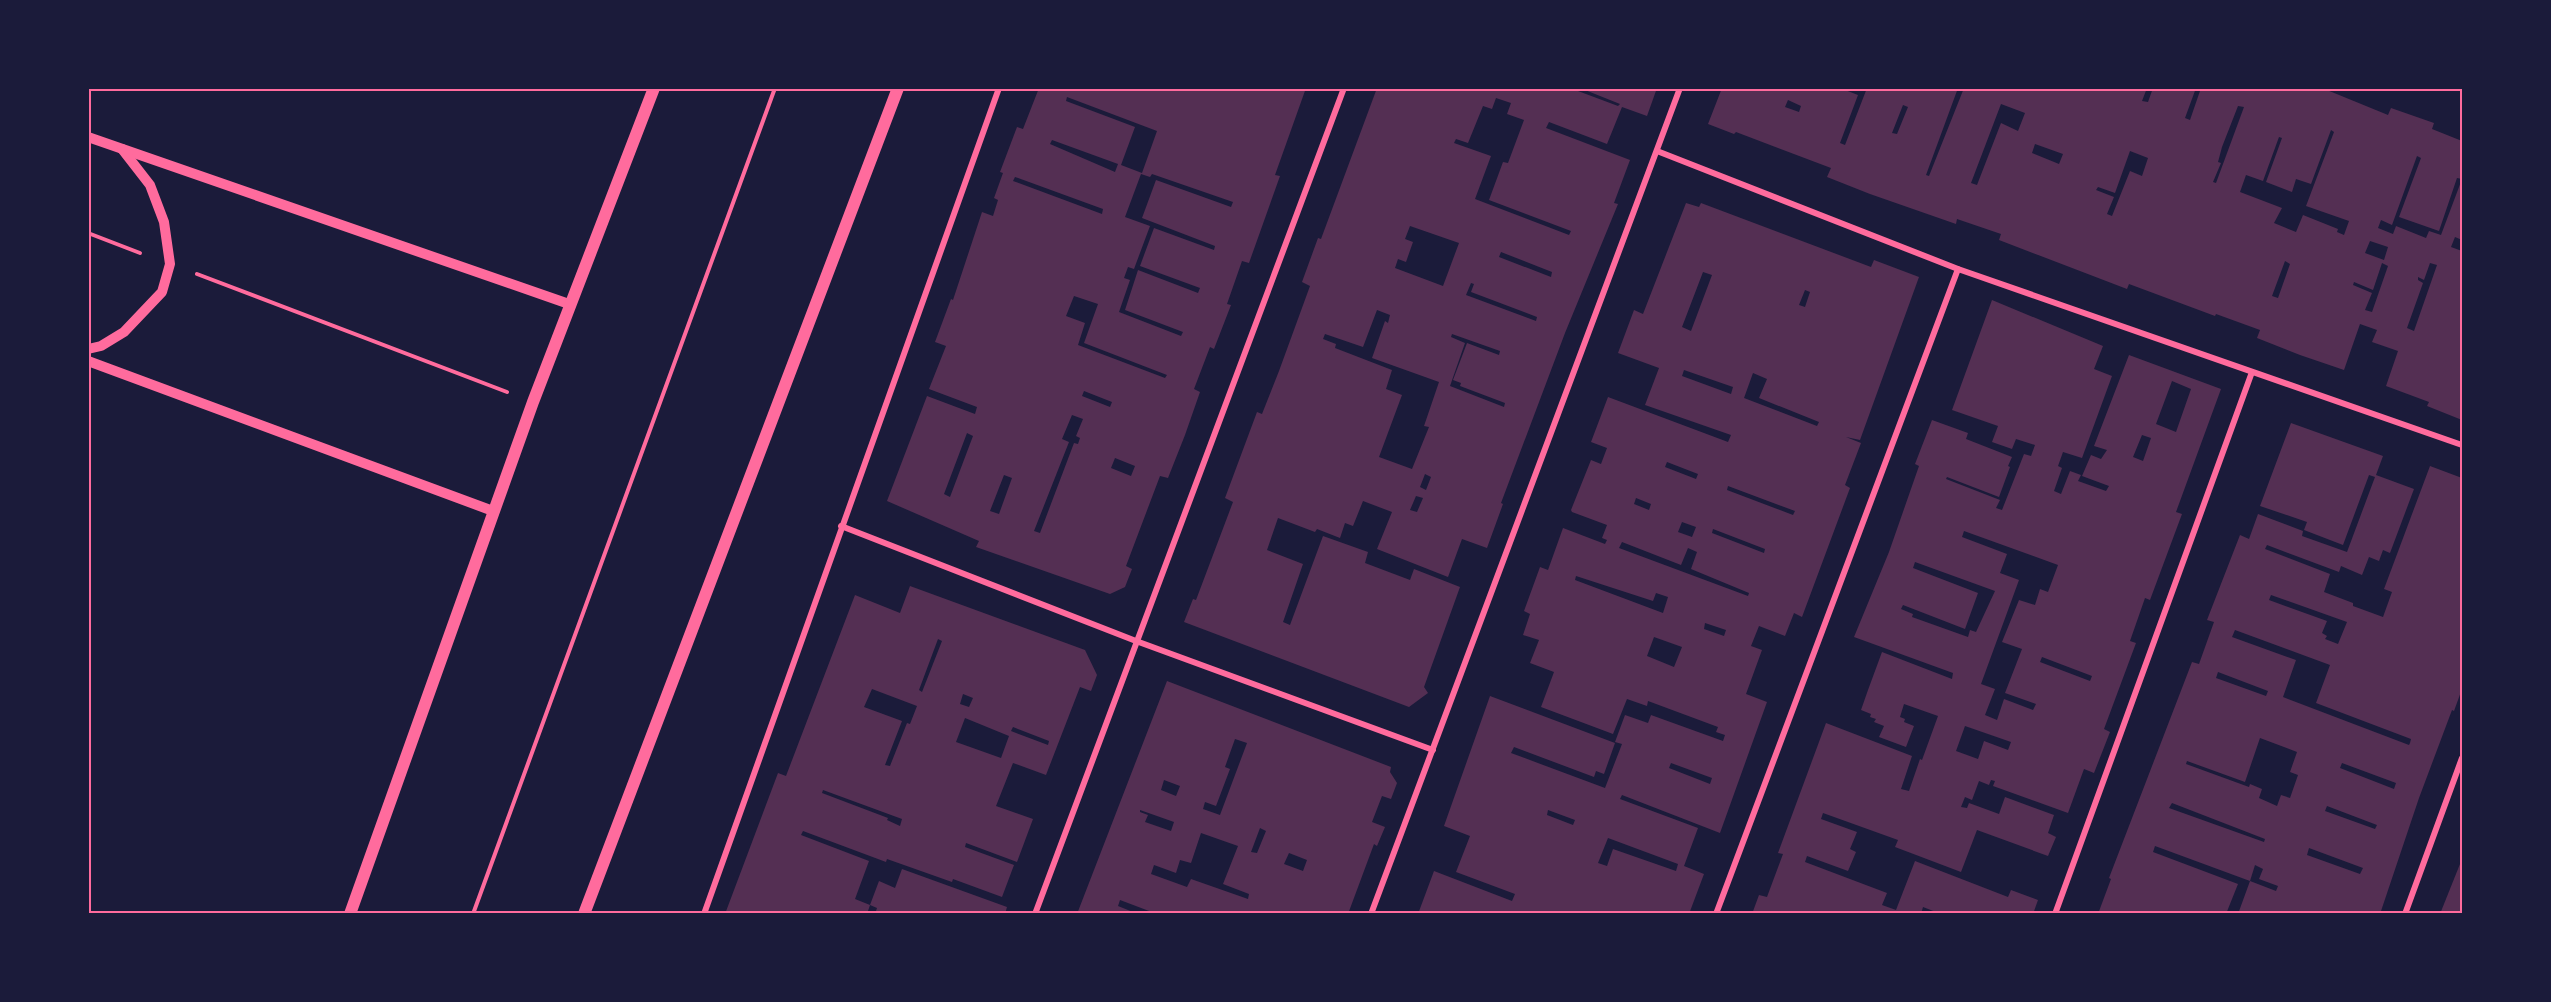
<svg xmlns="http://www.w3.org/2000/svg" width="2551" height="1002" font-family="'Golos Text',sans-serif">
  <style>
    .building { fill: #542f53; fill-rule: evenodd }
    .lines { fill: none; stroke-linecap: round; stroke-linejoin: round }
    .path { stroke: #ff6b9d; stroke-width: 4 }
    .minor { stroke: #ff6b9d; stroke-width: 6 }
    .tertiary { stroke: #ff6b9d; stroke-width: 10 }
    .secondary { stroke: #ff6b9d; stroke-width: 12 }
    .neatline { fill: none; stroke: #ff6b9d; stroke-width: 2 }
  </style>
  <rect width="100%" height="100%" fill="#1b1b3a"/>
  <g class="building">
    <path d="M1039 88H1306L1275 175 1280 176 1249 263 1242 261 1227 304 1231 305 1214 349 1210 347 1194 389 1200 392 1185 435 1168 478 1160 476 1126 566 1132 569 1125 587 1110 594 976 547 979 541 887 501 927 396 975 414 977 407 929 389 946 346 935 342 951 299 953 300 982 212 993 216 998 200 994 198 1003 173 1000 172 1017 127 1023 129ZM1067 97 1157 131 1142 173 1121 165 1135 127 1066 101ZM1052 140 1118 164 1115 172 1050 144ZM1141 174 1150 177 1152 174 1233 202 1231 207 1156 180 1142 218 1215 246 1214 250 1154 228 1140 266 1200 288 1198 293 1138 270 1125 310 1183 332 1181 336 1119 312 1130 280 1124 278 1128 267 1134 269 1150 226 1125 217ZM1015 177 1103 209 1102 214 1013 181ZM1074 296 1098 304 1084 343 1167 375 1165 378 1078 345 1085 323 1066 316ZM1084 391 1112 402 1110 407 1082 396ZM1072 415 1083 419 1076 436 1080 438 1078 444 1074 443 1040 533 1034 531 1069 442 1062 439ZM967 433 973 436 950 497 944 494ZM1115 458 1135 466 1131 476 1111 468ZM1004 475 1012 478 999 514 990 511Z"/>
    <path d="M1377 88H1570L1618 106 1620 104 1580 88H1657L1647 116 1622 107 1607 144 1549 122 1546 128 1630 160 1614 203 1618 204 1565 333 1501 503 1503 504 1487 548 1462 539 1448 577 1377 549 1392 512 1363 501 1353 526 1345 523 1340 538 1317 529 1315 532 1278 518 1267 550 1303 564 1283 622 1290 625 1323 536 1368 552 1365 563 1410 580 1414 569 1460 587 1424 687 1428 693 1409 707 1184 622 1193 599 1196 600 1233 502 1225 498 1257 412 1262 414 1279 371 1310 286 1302 282 1318 238 1321 239ZM1496 98 1511 103 1507 114 1524 120 1508 163 1503 162 1489 200 1571 231 1569 235 1475 199 1491 156 1454 143 1456 139 1468 143 1483 106 1492 109ZM1410 226 1459 243 1443 286 1395 268 1398 259 1406 262 1413 242 1405 239ZM1501 252 1552 272 1551 277 1499 257ZM1471 283 1474 284 1471 292 1537 317 1536 321 1466 295ZM1377 310 1390 315 1388 323 1385 321 1372 358 1439 382 1424 426 1429 427 1412 469 1379 457 1402 395 1386 389 1392 370 1335 348 1336 344 1323 339 1325 334 1363 347ZM1452 334 1500 351 1499 355 1467 343 1453 380 1461 383 1460 386 1505 403 1504 407 1450 386 1465 343 1451 337ZM1425 474 1431 477 1426 490 1420 487ZM1416 496 1423 498 1417 512 1410 510Z"/>
    <path d="M1722 88H1840L1858 95 1840 143 1845 145 1867 88H1958L1926 175 1929 176 1964 88H2147L2142 101 2148 102 2153 88H2196L2185 118 2190 120 2201 88H2322L2388 115 2391 108 2434 123 2432 129 2462 141V240L2455 237 2451 247 2462 251V420L2427 406 2429 402 2386 386 2398 351 2372 342 2377 330 2360 324 2344 370 2300 355 2257 338 2260 330 2216 314 2215 316 2129 284 2127 289 1999 240 2001 234 1957 219 1956 224 1870 194 1827 177 1831 168 1736 132 1734 134 1708 124ZM1788 100 1801 106 1799 112 1785 107ZM2001 104 2025 113 2018 131 2001 123 1977 185 1971 183ZM1903 105 1908 107 1897 134 1892 133ZM2238 106 2244 107 2216 183 2213 182 2221 163 2218 162 2222 147ZM2331 130 2334 132 2306 206 2349 221 2344 235 2337 232 2338 229 2303 215 2296 232 2274 223 2282 208 2240 192 2246 175 2263 181 2279 137 2282 138 2266 182 2292 192 2296 179 2311 184ZM2035 144 2063 154 2059 164 2032 153ZM2130 151 2148 158 2142 176 2130 171 2112 216 2107 214 2114 197 2096 190 2098 187 2115 193ZM2417 156 2421 158 2399 217 2439 231 2457 178 2462 179 2441 235 2429 231 2426 238 2396 226 2393 234 2378 228 2381 220 2392 225ZM2370 241 2388 247 2384 260 2365 253ZM2285 261 2290 264 2278 298 2272 296ZM2382 263 2388 266 2372 312 2365 310 2372 293 2353 285 2354 282 2373 290ZM2430 263 2437 265 2414 331 2407 328 2423 283 2418 280V277L2424 280Z"/>
    <path d="M1686 203 1699 207 1701 203 1871 267 1874 260 1919 277 1860 440 1846 437 1861 443 1845 485 1850 488 1802 617 1794 613 1785 636 1759 626 1751 646 1762 650 1746 694 1767 702 1720 833 1622 795 1620 799 1698 828 1684 866 1704 874 1689 914H1418L1434 871 1512 901 1515 894 1456 872 1470 836 1444 826 1490 696 1615 743 1604 774 1596 771 1594 777 1514 747 1511 753 1605 788 1622 744 1615 742 1625 715 1648 723 1651 715 1723 741 1725 735 1716 732 1718 727 1648 701 1647 706 1627 699 1613 734 1541 707 1554 672 1530 663 1539 640 1523 635 1530 614 1524 611 1540 567 1548 570 1563 528 1605 544 1607 540 1602 538 1607 525 1572 512 1571 510 1591 460 1601 464 1607 448 1591 442 1608 397 1728 442 1731 435 1645 405 1659 368 1618 353 1634 310 1643 314ZM1703 272 1712 275 1691 331 1682 327ZM1805 290 1810 292 1805 307 1799 305ZM1684 370 1733 387 1731 394 1682 376ZM1753 373 1767 379 1759 398 1819 422 1817 426 1744 398ZM1667 462 1698 474 1696 479 1665 467ZM1728 486 1795 511 1793 515 1727 490ZM1636 498 1651 504 1649 510 1634 504ZM1682 522 1696 527 1692 537 1678 532ZM1713 529 1765 549 1764 553 1712 533ZM1622 542 1681 565 1688 548 1697 552 1691 569 1749 593 1748 596 1619 548ZM1576 576 1653 601 1656 593 1668 597 1663 613 1575 580ZM1705 623 1726 630 1724 636 1704 629ZM1654 637 1682 647 1674 667 1647 656ZM1671 763 1712 778 1710 784 1669 768ZM1548 810 1575 820 1573 825 1547 815ZM1608 838 1678 864 1676 871 1613 849 1607 866 1598 863Z"/>
    <path d="M1992 300 2103 346 2094 369 2112 376 2082 458 2063 452 2058 466 2062 468 2054 491 2061 494 2070 471 2081 475 2078 481 2106 491 2109 486 2082 476 2091 455 2101 459 2107 450 2094 446 2129 355 2221 389 2176 512 2182 514 2150 600 2145 598 2130 641 2136 643 2104 729 2110 732 2094 773 2084 769 2068 813 1993 786 1995 781 1991 780 1989 785 1979 781 1972 800 1965 797 1961 807 1967 808 1969 803 1999 814 2005 797 2054 815 2048 833 2056 837 2048 856 1977 830 1961 872 1895 847 1898 840 1823 813 1821 819 1857 832 1850 849 1856 852 1848 871 1807 856 1805 862 1887 893 1882 905 1896 910 1915 861 2008 897 2011 890 2038 900 2033 914H1941L1923 907 1921 914H1752L1759 895 1767 897 1783 854 1778 853 1826 723 1912 756 1901 789 1909 791 1920 759 1922 760 1938 716 1904 704 1900 717 1905 719 1904 722 1914 726 1906 747 1879 737 1884 726 1874 722 1876 719 1870 717 1871 714 1861 710 1868 690 1882 652 1952 679 1953 673 1854 637 1889 552 1919 466 1915 464 1932 420 1968 433 1966 439 2012 457 2008 466 2010 467 1999 497 1947 477 1946 479 2000 500 1996 508 2002 510 2024 454 2031 456 2035 445 2016 439 2012 449 1992 442 1998 426 1952 410ZM2172 381 2191 389 2176 432 2156 424ZM2142 435 2151 438 2143 461 2133 457ZM1964 531 2058 565 2048 592 2040 589 2035 605 2019 600 2002 642 2022 649 2005 693 2036 704 2033 710 2004 699 1997 720 1985 715 1995 689 1981 684 2019 580 2000 573 2007 554 1962 537ZM1915 562 1995 591 1976 632 1970 630 1968 637 1912 617 1913 614 1901 609 1903 605 1965 629 1978 593 1913 568ZM2042 657 2092 676 2090 681 2040 662ZM1965 726 2011 742 2008 750 1984 741 1978 759 1956 751Z"/>
    <path d="M2291 423 2383 456 2376 475 2414 489 2390 553 2383 550 2379 561 2369 557 2362 575 2341 566 2339 572 2267 545 2265 549 2330 574 2324 592 2353 603V606L2383 617 2392 592 2384 589 2430 466 2462 478V689L2454 711 2452 710 2419 798 2380 914H2238L2250 881 2155 846 2153 852 2238 884 2226 914H2098L2111 879 2109 878 2192 662 2199 664 2214 622 2207 620 2240 535 2249 539 2258 514 2303 531 2302 536 2347 552 2375 477 2369 475 2343 545 2304 530 2307 522 2260 506ZM2271 595 2347 622 2338 644 2325 639 2327 636 2322 633 2327 621 2269 600ZM2235 630 2330 665 2316 703 2411 739 2410 743 2409 745 2283 697 2296 660 2232 637ZM2218 672 2268 691 2266 696 2216 678ZM2260 738 2297 752 2290 772 2298 775 2290 798 2281 795 2277 806 2259 798 2262 789 2250 784 2249 787 2186 764 2187 761 2245 782ZM2342 763 2396 783 2394 789 2340 768ZM2172 803 2265 839 2264 842 2169 808ZM2327 806 2377 825 2375 829 2325 811ZM2309 848 2363 868 2360 874 2307 855ZM2255 865 2263 869 2259 879 2278 886 2276 891 2250 881Z"/>
    <path d="M910 586 1085 650 1097 675 1091 691 1080 687 1046 775 1013 763 996 806 1033 819 1017 862 966 843 965 847 1014 865 1002 897 953 879 952 882 887 859 886 862 803 831 801 835 869 861 855 899 870 905 867 914H725L778 773 786 776 855 595 900 613ZM938 639 942 641 922 692 919 690ZM872 689 917 706 910 724 907 723 890 766 885 765 902 721 864 707ZM963 694 973 698 969 707 960 704ZM965 718 1009 736 1001 758 956 742ZM1013 727 1049 741 1048 745 1011 731ZM823 790 902 819 900 826 887 820 888 818 822 793Z"/>
    <path d="M1167 681 1391 767 1390 772 1397 783 1391 799 1382 796 1372 822 1385 827 1377 846 1374 844 1348 914H1157L1120 900 1118 906 1138 914H1077ZM1235 739 1247 743 1220 815 1203 809 1205 802 1216 806 1230 769 1225 767ZM1164 780 1180 786 1176 796 1161 790ZM1140 810 1174 822 1171 831 1145 822 1148 815 1140 812ZM1260 828 1266 831 1257 853 1251 852ZM1201 833 1238 846 1223 884 1249 894 1248 899 1191 879 1187 887 1151 874 1154 865 1176 873 1180 860 1191 863ZM1289 853 1307 860 1303 871 1284 864Z"/>
    <path d="M2462 859V914H2440Z"/>
    <path d="M902 869 1007 907 1005 914H875L877 908 870 905 879 881 895 888Z"/>
  </g>
  <g class="lines">
    <g class="path">
      <path d="M88 233 140 253"/>
      <path d="M197 274 507 392"/>
      <path d="M473 914 775 88"/>
    </g>
    <g class="minor">
      <path d="M1657 151 1958 269 2462 445"/>
      <path d="M841 526 1136 641 1433 750"/>
      <path d="M704 914 999 88"/>
      <path d="M1035 914 1344 88"/>
      <path d="M1371 914 1680 88"/>
      <path d="M1716 914 1958 269"/>
      <path d="M2055 914 2252 372"/>
      <path d="M2405 914 2462 758"/>
    </g>
    <g class="tertiary">
      <path d="M88 137 569 304"/>
      <path d="M88 349 101 346 124 332 162 292 170 264 164 222 150 185 122 149"/>
      <path d="M88 361 493 511"/>
    </g>
    <g class="secondary">
      <path d="M350 914 533 402 654 88"/>
      <path d="M584 914 898 88"/>
    </g>
  </g>
  <rect width="2551" height="1002" fill="none" stroke="#1b1b3a" stroke-width="180"/>
  <rect x="90" y="90" width="2371" height="822" class="neatline"/>
</svg>
